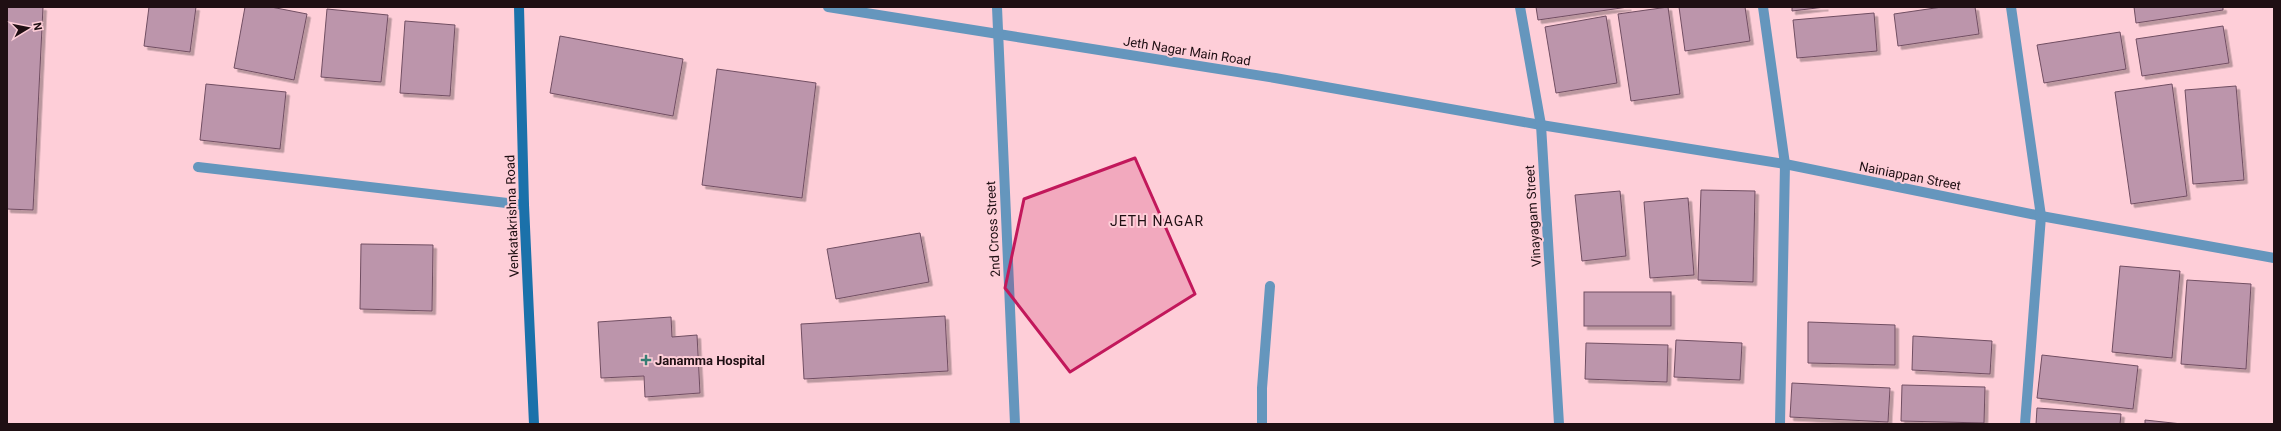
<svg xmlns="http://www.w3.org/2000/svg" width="2281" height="431" font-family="Roboto,sans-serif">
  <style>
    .building { fill: #bc95ab; stroke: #714e62; filter: url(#shadow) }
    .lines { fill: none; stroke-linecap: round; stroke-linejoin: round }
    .minor { stroke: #6596bd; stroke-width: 10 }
    .secondary { stroke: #1b71aa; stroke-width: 10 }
    .marked { fill: #c2185b; fill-opacity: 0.2; stroke: #c2185b; stroke-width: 3; stroke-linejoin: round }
    .poi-dot { fill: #377d74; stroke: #feced8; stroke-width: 1.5 }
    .labels { text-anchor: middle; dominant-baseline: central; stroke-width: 4; stroke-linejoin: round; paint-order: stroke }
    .street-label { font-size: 13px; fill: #1f0f13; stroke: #feced8 }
    .poi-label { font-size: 13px; font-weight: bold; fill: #1f0f13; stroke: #feced8; text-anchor: start }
    .neighbourhood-label { font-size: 14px; letter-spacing: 1px; fill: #1f0f13; stroke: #feced8 }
  </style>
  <defs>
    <filter id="shadow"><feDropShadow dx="3.5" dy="3.5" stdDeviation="0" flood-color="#0004"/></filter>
  </defs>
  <rect width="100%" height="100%" fill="#feced8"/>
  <g class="building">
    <path d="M7 7H43L33 210 7 209Z"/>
    <path d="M149 7H196L190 52 144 46Z"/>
    <path d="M245 7H271L307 14 294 80 234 68Z"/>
    <path d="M1536 7H1628L1538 20Z"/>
    <path d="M1668 7 1680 94 1631 101 1618 14Z"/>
    <path d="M1679 7H1745L1750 41 1685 51Z"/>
    <path d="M1792 7H1825L1792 11Z"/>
    <path d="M1942 7H1975L1979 34 1898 46 1894 14Z"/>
    <path d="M2134 7H2223V10L2136 23Z"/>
    <path d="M327 9 388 15 381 82 321 77Z"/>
    <path d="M1874 13 1877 51 1797 58 1793 20Z"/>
    <path d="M1606 16 1617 83 1556 93 1545 27Z"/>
    <path d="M405 21 455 25 450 96 400 93Z"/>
    <path d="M2223 26 2229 63 2142 76 2136 39Z"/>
    <path d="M2120 32 2126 69 2044 83 2037 45Z"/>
    <path d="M560 36 683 59 673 116 550 93Z"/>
    <path d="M717 69 816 83 802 198 702 185Z"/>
    <path d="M206 84 286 92 280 149 200 140Z"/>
    <path d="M2172 84 2187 196 2131 204 2115 92Z"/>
    <path d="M2236 86 2244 180 2193 184 2185 90Z"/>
    <path d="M1701 190 1755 191 1753 282 1698 280Z"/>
    <path d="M1620 191 1626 256 1582 261 1575 195Z"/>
    <path d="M1688 198 1694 275 1650 278 1644 202Z"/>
    <path d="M920 233 929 282 836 299 827 249Z"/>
    <path d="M361 244 433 245 432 311 360 309Z"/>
    <path d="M2120 266 2180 271 2172 358 2112 352Z"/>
    <path d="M2187 280 2251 284 2246 369 2181 364Z"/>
    <rect x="1584" y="292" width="87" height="34"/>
    <path d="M945 316 948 371 804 379 801 324Z"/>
    <path d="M671 317 672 337 697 335 700 393 645 397 644 376 601 378 598 322Z"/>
    <path d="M1808 322 1895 325V365L1808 363Z"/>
    <path d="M1913 336 1992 341 1990 374 1912 370Z"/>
    <path d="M1676 340 1742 343 1740 380 1674 377Z"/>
    <path d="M1586 343 1668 345 1667 382 1585 379Z"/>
    <path d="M2042 355 2138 366 2133 409 2037 398Z"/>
    <path d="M1792 383 1890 388 1888 422 1790 417Z"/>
    <path d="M1902 385 1985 387 1984 423 1901 421Z"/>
    <path d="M2037 408 2121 414 2120 424H2036Z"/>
    <path d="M2145 420 2182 424H2145Z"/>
  </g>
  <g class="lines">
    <g class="minor">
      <path d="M828 7 1275 78 1541 125 1785 164 2041 216 2274 258"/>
      <path d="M997 7 1015 424"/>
      <path d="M1520 7 1541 125 1559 424"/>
      <path d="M1763 7 1785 164 1780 424"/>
      <path d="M2011 7 2041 216 2025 424"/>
      <path d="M198 167 524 205"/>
      <path d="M1262 424V388L1270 286"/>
    </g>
    <path class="secondary" d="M519 7 524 205 534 424"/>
  </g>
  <path class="marked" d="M1135 158 1195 294 1070 372 1005 288 1024 199Z"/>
  <path class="poi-dot" d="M644 354h4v4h4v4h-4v4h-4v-4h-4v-4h4z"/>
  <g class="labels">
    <g class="street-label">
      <text transform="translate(1187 51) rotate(9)">Jeth Nagar Main Road</text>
      <text transform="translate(1910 176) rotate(11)">Nainiappan Street</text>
      <text transform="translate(512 216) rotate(-92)">Venkatakrishna Road</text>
      <text transform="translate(1533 216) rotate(-94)">Vinayagam Street</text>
      <text transform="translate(993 229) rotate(-93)">2nd Cross Street</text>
    </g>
    <g class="poi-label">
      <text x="655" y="360">Janamma Hospital</text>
    </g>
    <g class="neighbourhood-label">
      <text x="1157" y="221">JETH NAGAR</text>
    </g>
  </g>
  <rect width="2281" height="431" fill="none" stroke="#1f0f13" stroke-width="16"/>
  <g transform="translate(28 28) rotate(80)" stroke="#feced8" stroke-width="3" paint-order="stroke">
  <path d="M0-3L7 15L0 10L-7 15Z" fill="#1f0f13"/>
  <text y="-6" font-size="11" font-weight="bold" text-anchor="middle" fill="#1f0f13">N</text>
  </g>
</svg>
